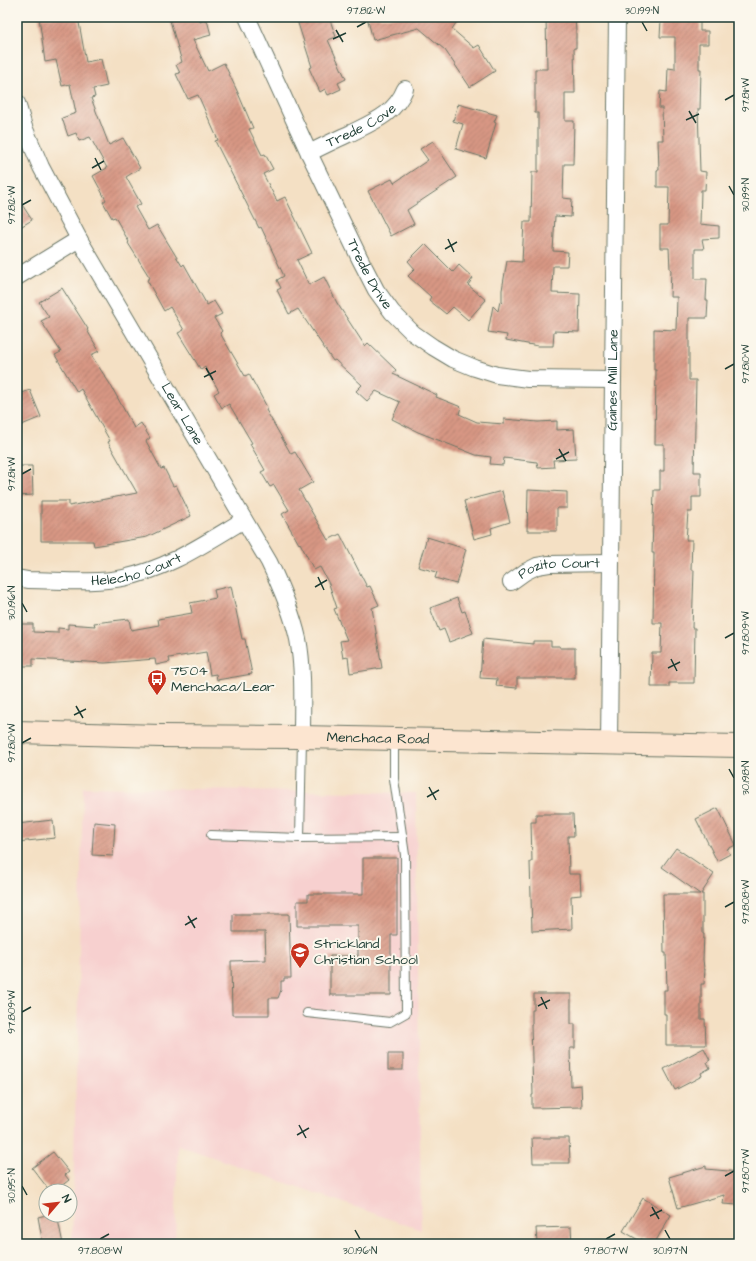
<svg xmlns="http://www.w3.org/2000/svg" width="756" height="1261" font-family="'Architects Daughter',sans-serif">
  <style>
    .built { fill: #f7d0cf }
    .building { fill: url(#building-hatch) }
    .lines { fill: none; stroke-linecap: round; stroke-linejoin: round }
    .service-casing { stroke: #6a7666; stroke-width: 10 }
    .minor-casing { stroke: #6a7666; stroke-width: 18 }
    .secondary-casing { stroke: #6a7666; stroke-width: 24 }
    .service { stroke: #fff; stroke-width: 8 }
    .minor { stroke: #fff; stroke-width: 16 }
    .secondary { stroke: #fce5d0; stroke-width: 22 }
    .ticks { fill: none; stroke: #1f3d34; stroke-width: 1.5 }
    .labels { text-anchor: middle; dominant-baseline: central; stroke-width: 4; stroke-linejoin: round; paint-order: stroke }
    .street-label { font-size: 14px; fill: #1f3d34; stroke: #fbf7ec }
    .poi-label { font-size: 14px; fill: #1f3d34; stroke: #fbf7ec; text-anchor: start }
    .neatline { fill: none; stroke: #1f3d34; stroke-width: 1.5 }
    .ticks-label { font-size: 10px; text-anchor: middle; fill: #1f3d34 }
  </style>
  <defs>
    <pattern id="building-hatch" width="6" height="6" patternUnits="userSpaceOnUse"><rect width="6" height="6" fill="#d89784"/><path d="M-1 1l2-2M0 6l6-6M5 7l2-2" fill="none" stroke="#af7c6d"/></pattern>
  </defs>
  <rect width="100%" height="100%" fill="#fbf7ec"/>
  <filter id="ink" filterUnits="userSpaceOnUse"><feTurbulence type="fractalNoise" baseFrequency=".025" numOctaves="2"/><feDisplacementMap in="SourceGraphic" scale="8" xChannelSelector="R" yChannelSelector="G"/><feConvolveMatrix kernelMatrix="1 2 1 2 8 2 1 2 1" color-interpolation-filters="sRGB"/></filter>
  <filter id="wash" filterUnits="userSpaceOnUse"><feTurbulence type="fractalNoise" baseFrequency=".012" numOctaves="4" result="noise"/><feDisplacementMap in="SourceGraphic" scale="16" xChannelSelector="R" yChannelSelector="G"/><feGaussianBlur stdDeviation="0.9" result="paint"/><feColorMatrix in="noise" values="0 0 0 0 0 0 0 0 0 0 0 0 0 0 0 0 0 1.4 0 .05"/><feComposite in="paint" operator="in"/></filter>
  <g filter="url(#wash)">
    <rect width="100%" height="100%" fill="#f4e0c4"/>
    <path class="built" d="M83 787 416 793 421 1230 178 1145 175 1244H72Z"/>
    <g id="blocks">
      <g class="building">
        <path d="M39 17H78L86 62 101 59 107 86 93 89 95 97 91 98 109 145 123 138 140 168 126 177 141 204 135 207 148 230 157 225 182 266 184 264 207 305 214 301 222 314 214 318 222 331 220 333 245 376 249 374 268 409 266 410 291 454 295 452 313 482 299 490 328 540 340 534 367 587 370 586 379 605 372 608 382 668 350 673 348 657 343 658 340 641 347 640 334 609 337 608 329 584 320 567 314 570 300 543 299 544 282 514 289 510 274 485 270 487 261 472 265 470 250 444 252 443 229 404 222 408 214 394 219 391 205 367 201 370 178 333 184 330 170 307 164 311 147 280 150 278 128 243 129 242 115 217 112 218 103 202 106 200 93 176 107 168 90 137 79 141 76 133 68 136 62 118 76 113 70 84 62 86 56 60 45 62Z"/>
        <path d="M169 17H199L200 22 207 20 211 35 193 40 208 71 224 63 238 93 253 128 249 129 262 155 265 154 273 169 263 174 277 201 285 197 312 253 297 260 309 285 324 277 337 303 365 346 368 343 396 370 393 374 437 395 436 397 461 407 459 414 477 422 504 424V419L538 422 557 421V430L574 429 576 459 553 460 554 467 538 468 537 462 504 458 503 465 490 464 491 457 476 455 418 432 392 419 400 402 376 391 367 401 356 391 362 385 335 360 333 361 298 309 289 314 277 290 281 288 277 280 284 276 261 227 259 228 215 141 218 140 198 95 188 99 176 74 180 73 176 65 182 62Z"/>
        <path d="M296 17H329L336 37 328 40 346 79 338 83 341 89 328 95 325 89 320 92 309 68 312 67Z"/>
        <path d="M367 17H460L452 29 474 48 479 45 495 71 470 87 445 50 419 28 373 40Z"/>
        <path d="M546 17H575L576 32V48H574L575 93H565V121H574L573 164H564L563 198 572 199 571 217 555 216 553 251 568 252 567 266H553L552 293 580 294 579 332 554 331 553 346H538L506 340 507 335 488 332 493 306 498 311 500 301 502 303V290L507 261 522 262 524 222H531L532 172H538V113H535V69H547Z"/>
        <path d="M661 20 700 21V31H708V44H699V69H701L700 109H698L700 171 706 172 705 190H701L700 224 719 226V238L702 239 704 249H695V279H707L706 300H708L707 318H689V380H696L694 472H701V497H692V512H688L686 540H692L691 570H694L692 628H695L694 683H669V687H651L652 653H661L662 623H653L654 553H652L654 490H660V471H664V444H655L656 370H654V329L676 330 677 297H670L671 269H670L669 248H660V225H668L669 187H657V170H659L658 140H663L662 108H659L660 91 667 92 668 68 675 69V37H660Z"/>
        <path d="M458 104 497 115 494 122 496 123 486 158 456 149 463 124 453 121Z"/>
        <path d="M433 141 457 177 407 210 414 224 391 236 368 191 392 179 394 183 428 160 420 149Z"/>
        <path d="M17 197 32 220 17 229Z"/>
        <path d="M425 244 453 272 459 265 473 278 468 285 486 300 468 320 453 307 446 314 429 300 431 297 408 276 415 269 408 261Z"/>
        <path d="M62 288 88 329 87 330 99 351 91 355 110 384 134 428 141 423 150 438 146 441 161 469 164 468 173 486 176 485 191 516 147 537 94 546 93 541H41V501H69V506L137 493 108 442 110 441 81 389 77 392 55 355 61 352 41 321 49 317 39 302Z"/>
        <path d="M30 390 41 417 17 427V395Z"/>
        <path d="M17 466H32L33 495 17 496Z"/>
        <path d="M528 490 567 492V508H557V531H527Z"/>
        <path d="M502 491 510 522 491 528 492 534 474 539 464 501Z"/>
        <path d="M427 537 466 549 456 584 435 578 437 572 418 567Z"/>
        <path d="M231 586 242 639H245L252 674 217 680 216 674 210 675 206 652 169 658 170 662 156 665 155 659 105 663 33 659V666H17V624H33V632L58 633V628L68 629V624L95 626 94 623 129 619 131 630 159 625 158 619 192 613 190 603 216 598 214 590Z"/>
        <path d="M457 598 462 612 465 611 473 633 449 642 444 629 439 631 430 608Z"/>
        <path d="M483 639 533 644V641H551V646H560V648H575V678H517V688L496 686 497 679 480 678Z"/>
        <path d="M718 808 736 845 727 849 730 854 717 861 696 819Z"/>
        <path d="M536 814H573L574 836H568L569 874H580L581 895 571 896 572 929 532 931 530 862H532L531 822H536Z"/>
        <path d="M53 820 55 838 17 842V824Z"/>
        <path d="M94 822 115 824 113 856 92 855Z"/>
        <path d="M676 848 714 874 701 894H703V934H704L703 959 704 969H705L704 984H701V1019H705L706 1045H666V1014H664V990H667L666 953H664L663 894H700L662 867Z"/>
        <path d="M363 858H397V935H391V995H330V956H358V926H297V901H308V894H363Z"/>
        <path d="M233 914H289L291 978H284V981H281V990L278 998H269V1015H232L231 961 266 960 265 932H233Z"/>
        <path d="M534 994H571V1024H575V1048H570L571 1086 581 1085 582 1107 532 1108V1095H533L531 1024H532V1010H534Z"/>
        <path d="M704 1048 710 1060 707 1062 710 1068 701 1073 702 1076 675 1090 664 1069Z"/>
        <rect x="388" y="1054" width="15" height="16"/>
        <path d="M532 1138H569L570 1163H533Z"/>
        <path d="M53 1152 69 1172 65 1175 69 1180 55 1191H50L32 1168Z"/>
        <path d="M706 1166V1169L739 1172V1205L723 1204 724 1195 678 1208 669 1177Z"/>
        <path d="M643 1198 671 1215 654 1244H650L641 1239 640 1241 623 1231Z"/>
        <path d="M46 1215H57L63 1244H43L38 1217Z"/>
        <path d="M571 1227 572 1244H537L536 1228Z"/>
      </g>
    </g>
  </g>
  <g filter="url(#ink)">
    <use href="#blocks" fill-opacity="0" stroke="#6a7666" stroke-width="1"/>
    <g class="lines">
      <defs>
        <g id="service">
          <path d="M211 835 300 838 403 837"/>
          <path d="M300 838 302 738"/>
          <path d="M307 1013 390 1022 406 1013 405 855 394 779V740"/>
        </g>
        <g id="minor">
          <path id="s1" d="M247 17 309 153 360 259 376 290 392 312 413 333 433 347 453 359 475 368 497 375 528 379 613 380"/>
          <path id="s2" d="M17 103 24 127 41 167 79 239 269 562C281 587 292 612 298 639 304 671 302 705 302 737"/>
          <path id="s3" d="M309 153C323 146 337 139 351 133 373 122 395 114 405 89"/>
          <path d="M17 277 79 239"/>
          <path id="s4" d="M17 578 28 580C59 580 92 584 123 578 168 569 205 543 244 520"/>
          <path id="s5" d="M511 582 525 572 537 566 549 564 610 563"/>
          <path id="s6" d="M609 743 617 17"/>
        </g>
        <g id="secondary">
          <path id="s7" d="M17 732 160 736 302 737 739 746"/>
        </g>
      </defs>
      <use href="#service" class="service-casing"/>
      <use href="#minor" class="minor-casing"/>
      <use href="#secondary" class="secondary-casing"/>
      <use href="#service" class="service"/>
      <use href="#minor" class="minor"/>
      <use href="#secondary" class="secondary"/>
    </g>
  </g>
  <path class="ticks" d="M642 22 647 31M357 27 366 22M336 30 343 42M333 39 346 33M725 100 734 95M689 111 696 123M686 120 699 114M95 158 101 170M92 168 104 161M729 186 734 195M22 205 31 200M448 239 454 252M445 249 457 242M206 368 213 380M725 369 734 364M204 377 216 371M559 449 566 461M556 459 569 452M22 474 31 469M318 577 324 590M315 587 327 580M22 603 27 612M725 638 734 633M671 659 677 671M668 668 680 662M76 706 83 718M74 715 86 709M22 743 31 738M729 769 734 778M429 787 436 800M427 797 439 790M725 907 734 902M188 916 195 928M185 925 197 918M541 997 547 1009M538 1006 550 1000M22 1012 31 1007M299 1125 306 1138M297 1135 309 1128M725 1176 734 1171M22 1186 27 1195M652 1207 659 1219M650 1216 662 1210M355 1230 360 1239M665 1230 670 1239M100 1239 109 1234M606 1239 615 1234"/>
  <defs>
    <symbol id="bus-pin" viewBox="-11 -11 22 30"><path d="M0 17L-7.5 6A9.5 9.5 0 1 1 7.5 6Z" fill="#c8321e" stroke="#fbf7ec"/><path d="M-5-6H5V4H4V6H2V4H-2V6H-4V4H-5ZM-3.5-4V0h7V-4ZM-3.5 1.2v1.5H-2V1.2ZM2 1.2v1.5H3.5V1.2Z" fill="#fff"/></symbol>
    <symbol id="school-pin" viewBox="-11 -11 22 30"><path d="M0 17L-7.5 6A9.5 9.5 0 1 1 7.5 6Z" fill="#c8321e" stroke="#fbf7ec"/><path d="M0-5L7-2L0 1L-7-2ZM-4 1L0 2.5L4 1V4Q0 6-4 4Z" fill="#fff"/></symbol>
  </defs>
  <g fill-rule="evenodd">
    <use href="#bus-pin" x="146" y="668" width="22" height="30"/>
    <use href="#school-pin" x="289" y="941" width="22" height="30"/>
  </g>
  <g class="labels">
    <g class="street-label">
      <text stroke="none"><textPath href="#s3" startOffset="59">Trede Cove</textPath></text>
      <text stroke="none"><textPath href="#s1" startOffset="285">Trede Drive</textPath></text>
      <text stroke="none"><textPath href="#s6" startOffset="363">Gaines Mill Lane</textPath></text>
      <text stroke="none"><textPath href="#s2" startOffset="353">Lear Lane</textPath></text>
      <text stroke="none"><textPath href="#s4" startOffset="121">Helecho Court</textPath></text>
      <text stroke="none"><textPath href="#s5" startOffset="52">Pozito Court</textPath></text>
      <text stroke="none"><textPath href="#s7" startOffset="361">Menchaca Road</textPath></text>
    </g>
    <g class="poi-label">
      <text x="171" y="671">7504<tspan x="171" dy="16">Menchaca/Lear</tspan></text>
      <text x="314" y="944">Strickland<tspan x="314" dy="16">Christian School</tspan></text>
    </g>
  </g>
  <rect width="756" height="1261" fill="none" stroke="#fbf7ec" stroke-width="44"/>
  <g transform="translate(58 1203) rotate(62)"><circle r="19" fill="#fbf7ec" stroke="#a3ada2"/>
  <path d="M0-3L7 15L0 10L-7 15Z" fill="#c8321e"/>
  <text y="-6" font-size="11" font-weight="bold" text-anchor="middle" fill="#1f3d34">N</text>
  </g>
  <rect x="22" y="22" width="712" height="1217" class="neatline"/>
  <g class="ticks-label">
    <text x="366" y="14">97.812°W</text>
    <text x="642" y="14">30.199°N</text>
    <text transform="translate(745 95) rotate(-90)" y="4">97.811°W</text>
    <text transform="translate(745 195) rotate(-90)" y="4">30.199°N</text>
    <text transform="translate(11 205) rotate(-90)" y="4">97.812°W</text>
    <text transform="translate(745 364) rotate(-90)" y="4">97.810°W</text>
    <text transform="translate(11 474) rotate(-90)" y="4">97.811°W</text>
    <text transform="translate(11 603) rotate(-90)" y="4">30.196°N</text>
    <text transform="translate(745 633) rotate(-90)" y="4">97.809°W</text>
    <text transform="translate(11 743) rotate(-90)" y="4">97.810°W</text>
    <text transform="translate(745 778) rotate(-90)" y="4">30.198°N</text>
    <text transform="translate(745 902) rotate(-90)" y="4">97.808°W</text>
    <text transform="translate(11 1012) rotate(-90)" y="4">97.809°W</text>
    <text transform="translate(745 1171) rotate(-90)" y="4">97.807°W</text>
    <text transform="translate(11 1186) rotate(-90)" y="4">30.195°N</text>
    <text x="100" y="1254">97.808°W</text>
    <text x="360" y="1254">30.196°N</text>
    <text x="606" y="1254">97.807°W</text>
    <text x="670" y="1254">30.197°N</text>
  </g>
</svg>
